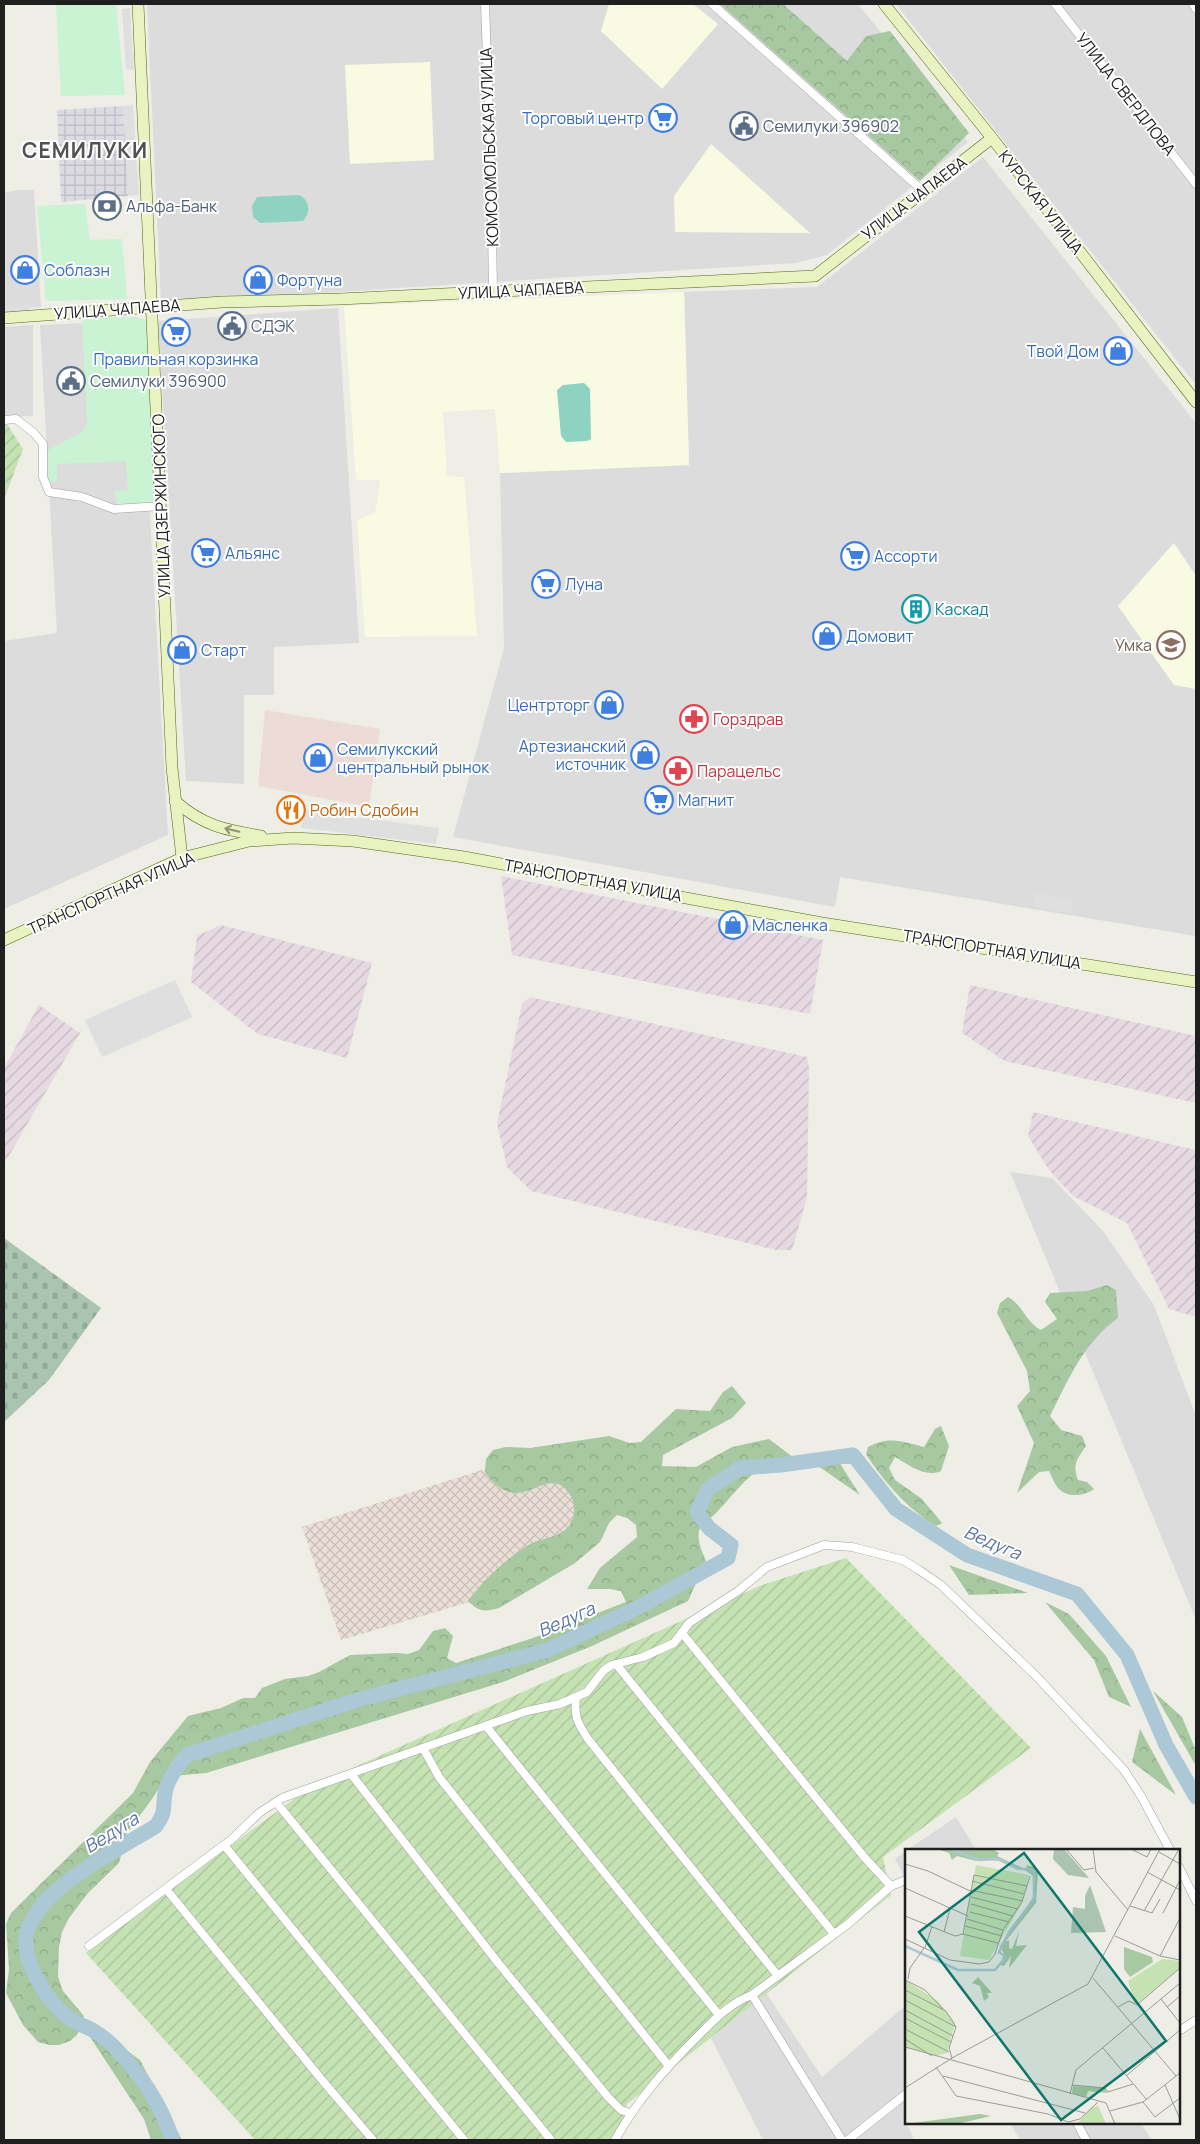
<svg xmlns="http://www.w3.org/2000/svg" width="1200" height="2144" font-family="Manrope,sans-serif">
  <style>
    .residential { fill: #dddcdc }
    .commercial { fill: #eddbd8 }
    .industrial { fill: url(#industrial-furrows) }
    .education { fill: #f8fbe2 }
    .military { fill: url(#military-cross-hatch) }
    .forest { fill: url(#forest-crowns) }
    .cemetery { fill: url(#cemetery-stones) }
    .park { fill: #c9f3d2 }
    .garden { fill: url(#garden-furrows) }
    .pitch { fill: #8ed3c2 }
    .parking { fill: #dfdfdf }
    .plaza { fill: url(#plaza-grid) }
    .lines { fill: none; stroke-linecap: round; stroke-linejoin: round }
    .river { stroke: #acc7d6; stroke-width: 15 }
    .street-casing { stroke: #a0a0a0; stroke-width: 9 }
    .secondary-casing { stroke: #546913; stroke-width: 12 }
    .street { stroke: #fff; stroke-width: 8 }
    .secondary { stroke: #e9f2c1; stroke-width: 11 }
    .oneway { stroke: #8e9378 }
    .labels { text-anchor: middle; dominant-baseline: central; stroke-width: 4; stroke-linejoin: round; paint-order: stroke }
    .street-label { font-size: 16px; fill: #1f1f1f; stroke: #fff }
    .shop-label { font-size: 16px; fill: #366cbe; stroke: #fff; text-anchor: start }
    .service-label { font-size: 16px; fill: #4e5e75; stroke: #fff; text-anchor: start }
    .culture-label { font-size: 16px; fill: #0d838f; stroke: #fff; text-anchor: start }
    .education-label { font-size: 16px; fill: #785e54; stroke: #fff; text-anchor: end }
    .health-label { font-size: 16px; fill: #be3a42; stroke: #fff; text-anchor: start }
    .food-label { font-size: 16px; fill: #c56008; stroke: #fff; text-anchor: start }
    .water-label { font-size: 18px; font-style: italic; fill: #5773a3; stroke: #fff }
    .district-label { font-size: 21px; font-weight: bold; letter-spacing: 1px; fill: #525252; stroke: #fff }
    .inset-river { fill: none; stroke: #acc7d6; stroke-width: 2.5 }
    .inset-road { fill: none; stroke: #9b9b96; stroke-width: 1 }
    .view { fill: #0f766e; fill-opacity: 0.15; stroke: #0f766e; stroke-width: 2.5 }
    .inset-edge { fill: none; stroke: #1f1f1f; stroke-width: 2.5 }
  </style>
  <defs>
    <pattern id="industrial-furrows" width="10" height="10" patternUnits="userSpaceOnUse" patternTransform="scale(1.25)"><rect width="10" height="10" fill="#e6d9e2"/><path d="M-1 1l2-2M0 10L10 0M9 11l2-2" fill="none" stroke="#c5bac1"/></pattern>
    <pattern id="military-cross-hatch" width="8" height="8" patternUnits="userSpaceOnUse" patternTransform="scale(1.25)"><rect width="8" height="8" fill="#eadfd7"/><path d="M0 0l8 8M0 8l8-8" fill="none" stroke="#c8bfb8"/></pattern>
    <pattern id="forest-crowns" width="20" height="18" patternUnits="userSpaceOnUse" patternTransform="scale(1.25)"><rect width="20" height="18" fill="#a7c8a0"/><path d="M2 6a3 3 0 1 1 6 0M12 15a3 3 0 1 1 6 0" fill="none" stroke="#8fab89"/></pattern>
    <pattern id="cemetery-stones" width="16" height="16" patternUnits="userSpaceOnUse" patternTransform="scale(1.25)"><rect width="16" height="16" fill="#aac4b1"/><path d="M2 7V4a2 2 0 0 1 4 0v3zM10 15v-3a2 2 0 0 1 4 0v3z" fill="#92a898"/></pattern>
    <pattern id="garden-furrows" width="10" height="10" patternUnits="userSpaceOnUse" patternTransform="scale(1.25)"><rect width="10" height="10" fill="#c4e2b2"/><path d="M-1 1l2-2M0 10L10 0M9 11l2-2" fill="none" stroke="#a8c199"/></pattern>
    <pattern id="plaza-grid" width="8" height="8" patternUnits="userSpaceOnUse" patternTransform="scale(1.25)"><rect width="8" height="8" fill="#dcdbe4"/><path d="M0 4h8M4 0v8" fill="none" stroke="#bcbcc3"/></pattern>
  </defs>
  <rect width="100%" height="100%" fill="#eeede6"/>
  <g class="residential">
    <path d="M147 4H858L968 142 827 255 795 263 161 303Z"/>
    <path d="M896 4H1196V385Z"/>
    <path d="M983 157 1196 423V936L840 877 835 907 453 837 504 648 500 473 689 465 684 292 817 287Z"/>
    <path d="M18 190H34L41 307 4 309V193Z"/>
    <path d="M338 308 359 643 274 647V695H244V784L186 781 158 321Z"/>
    <path d="M139 321 168 835 4 909V641L57 633 40 325Z"/>
    <path d="M33 325V416L4 417V327Z"/>
    <path d="M1010 1172 1052 1178 1103 1231 1154 1305 1196 1416V1620Z"/>
    <path d="M956 1817 976 1850H907Z"/>
    <path d="M906 1851V1880L895 1859Z"/>
    <path d="M766 1993 822 2077 906 2005V2123H912L908 2126 914 2140H763L711 2038Z"/>
    <path d="M1010 2123H1141L1152 2140H1020Z"/>
  </g>
  <path class="commercial" d="M265 710 380 729 369 807 258 786Z"/>
  <g class="industrial">
    <path d="M501 876 823 940 810 1014 512 955Z"/>
    <path d="M221 925 372 963 347 1058 258 1034 191 982 197 936Z"/>
    <path d="M970 985 1196 1036V1103L1005 1061 962 1033Z"/>
    <path d="M530 997 807 1057 809 1068 807 1197 792 1250H776L531 1191 507 1167 497 1124 522 1004Z"/>
    <path d="M39 1005 80 1033 4 1164V1068Z"/>
    <path d="M1033 1112 1196 1150V1317L1169 1309 1127 1223 1073 1196 1049 1170 1028 1136Z"/>
  </g>
  <g class="education">
    <path d="M609 4H693L718 24 662 89 601 31Z"/>
    <path d="M430 62 434 160 350 164 345 65Z"/>
    <path d="M711 144 810 233 675 232 674 196Z"/>
    <path d="M684 292 689 465 500 473 495 409 443 412 447 476 464 477 477 636 365 637 357 520 375 513 380 480H356L344 306Z"/>
    <path d="M1174 543 1196 576V689L1174 685 1118 606Z"/>
  </g>
  <path class="military" d="M551 1448 596 1535 520 1587 341 1640 302 1527Z"/>
  <g class="forest">
    <path d="M720 4H783L847 61 866 36 890 31 969 133 920 181Z"/>
    <path d="M1107 1285 1116 1290 1118 1318C1084 1342 1068 1380 1050 1416L1061 1430 1082 1436 1086 1446C1077 1459 1072 1465 1078 1480L1087 1482 1094 1489C1085 1496 1068 1498 1059 1489 1055 1485 1052 1477 1049 1471L1039 1472 1017 1493 1034 1443 1017 1406 1030 1391 1027 1371 997 1313 1000 1303 1008 1297C1023 1305 1026 1323 1041 1330L1057 1319 1045 1302 1050 1293 1087 1291Z"/>
    <path d="M732 1386 746 1403 732 1418 663 1455 662 1466 696 1467 732 1447 769 1439 794 1458C757 1458 738 1491 715 1514 709 1520 701 1523 699 1531 697 1542 702 1551 706 1561L688 1601 592 1646 503 1682 206 1773 173 1776 163 1782 152 1799 127 1833 119 1863 88 1893 69 1918 62 1932 59 1947 58 1977 63 1991 84 2016 77 2035 70 2041 59 2045H49L38 2042 23 2025 6 1993 9 1969 6 1924 11 1913 133 1793 150 1762 188 1716 221 1708 243 1698H255L262 1688 285 1679 308 1676 319 1672 350 1655 396 1653 408 1654 419 1650 433 1631 445 1628 453 1636 447 1658 456 1663 533 1638 626 1602 621 1591 610 1589H587L600 1568 637 1537 636 1525 627 1518 617 1515 609 1523 600 1542 575 1563 499 1608C484 1612 479 1612 468 1601 483 1580 505 1560 527 1546 540 1537 558 1539 568 1527 576 1517 576 1504 570 1495 546 1458 522 1524 485 1472L486 1459 493 1450 506 1447 530 1448 609 1436 630 1443 641 1442 676 1409 710 1411 723 1392Z"/>
    <path d="M941 1426 949 1446 941 1471C925 1478 909 1465 895 1457L889 1468 895 1480 922 1499 942 1523 936 1526C910 1511 882 1480 866 1454L868 1447C889 1436 902 1441 924 1447L935 1429Z"/>
    <path d="M839 1462 860 1495 818 1466Z"/>
    <path d="M949 1565 1028 1593 969 1595Z"/>
    <path d="M1045 1602 1069 1614 1106 1656 1131 1707 1109 1697 1094 1660Z"/>
    <path d="M1153 1691 1182 1717 1196 1751V1766Z"/>
    <path d="M1140 1729 1176 1795 1132 1762Z"/>
    <path d="M105 2035 140 2060 182 2140H151L144 2119 90 2037Z"/>
  </g>
  <path class="cemetery" d="M4 1238 101 1308 49 1380 4 1422Z"/>
  <g class="park">
    <path d="M56 4H116L125 95 61 96Z"/>
    <path d="M85 204 90 240 122 239 127 299 46 301 37 206Z"/>
    <path d="M137 317 145 320 149 327 155 498 151 504 118 507 114 491 128 490 126 461 57 464V482H50L44 479 46 451 81 433 87 424 82 320 90 318Z"/>
  </g>
  <g class="garden">
    <path d="M4 424H7L23 449 4 499Z"/>
    <path d="M846 1558 1031 1748 883 1857 891 1895 627 2104 621 2140H255L86 1953 310 1787 762 1585Z"/>
  </g>
  <g class="pitch">
    <path d="M299 195C310 200 311 213 303 221L260 223 253 217 252 206 257 197Z"/>
    <path d="M584 383 590 389 591 439 587 441 566 442 561 436 557 390 563 385Z"/>
  </g>
  <g class="parking">
    <path d="M130 8 134 70 126 69 122 9Z"/>
    <path d="M133 105 139 195 128 196 123 106Z"/>
    <path d="M30 304V311L4 313V306Z"/>
    <path d="M305 810 439 828 436 844 301 828Z"/>
    <path d="M1035 893 1074 900 1071 913 1033 907Z"/>
    <path d="M175 980 192 1017 102 1057 85 1020Z"/>
  </g>
  <path class="plaza" d="M123 106 128 196 61 202 57 110Z"/>
  <g class="lines">
    <path class="river" d="M172 2140C164 2109 140 2073 117 2050 111 2043 102 2036 94 2031 86 2026 77 2024 70 2019 48 2003 24 1965 26 1938 27 1926 36 1913 43 1904 68 1875 122 1847 156 1826 167 1809 162 1811 165 1793 168 1778 177 1766 187 1755L357 1700 548 1650 639 1607 728 1558 731 1545 709 1528 697 1512 708 1489 740 1468 781 1465 853 1455 896 1509 967 1555 1077 1594 1127 1655 1166 1745 1196 1797"/>
    <defs>
      <g id="street">
        <path d="M485 4 491 169 493 290"/>
        <path d="M712 4 923 191"/>
        <path d="M1055 4 1196 184"/>
        <path d="M1193 4 1196 9"/>
        <path d="M4 420 16 419 34 433 43 444V477L49 492 82 497 114 509 161 506"/>
        <path d="M682 1633 865 1858 891 1886"/>
        <path d="M616 1664 834 1934"/>
        <path d="M576 1697C574 1717 577 1722 588 1739L778 1976"/>
        <path d="M486 1726 719 2015"/>
        <path d="M423 1748 439 1777 668 2065"/>
        <path d="M351 1774 499 1964 608 2097 621 2110 630 2113"/>
        <path d="M276 1802 551 2140"/>
        <path d="M224 1845 464 2140"/>
        <path d="M1179 1867 1196 1901"/>
        <path d="M166 1889 322 2080 373 2140"/>
        <path d="M89 1946 232 1839 259 1813 282 1798 527 1711 560 1704 587 1692 604 1670 612 1665 643 1657 674 1643 689 1623 738 1591 767 1567 824 1545 852 1547 903 1560 919 1570 941 1585 1037 1677 1124 1770 1141 1796 1170 1850"/>
        <path d="M752 1995 842 2140"/>
        <path d="M1179 2031 1196 2020"/>
        <path d="M1077 2123 1086 2140"/>
        <path d="M615 2140C638 2099 665 2069 698 2036 714 2020 730 2003 752 1995L848 1924 891 1886 906 1880"/>
        <path d="M848 2140 906 2094"/>
      </g>
      <g id="secondary">
        <path d="M138 4 172 768 182 858"/>
        <path d="M884 4 992 138 1196 402"/>
        <path d="M4 318 222 302 340 299 815 276 992 138"/>
        <path d="M175 801C203 826 226 830 261 836"/>
        <path d="M4 940 182 858 249 841 293 838 353 841 464 857 822 923 1196 982"/>
      </g>
    </defs>
    <use href="#street" class="street-casing"/>
    <use href="#secondary" class="secondary-casing"/>
    <use href="#street" class="street"/>
    <use href="#secondary" class="secondary"/>
  </g>
  <defs><path id="oneway-shaft" d="M-6 0H5M1.5-3L5.5 0L1.5 3" fill="none" stroke-width="1.6" stroke-linecap="round" stroke-linejoin="round" transform="scale(1.25)"/></defs>
  <use class="oneway" href="#oneway-shaft" transform="translate(232 830) rotate(-167)"/>
  <defs>
    <symbol id="supermarket-ring" viewBox="-11 -11 22 22"><circle r="9.5" fill="#fff" stroke="#3f7fe0" stroke-width="1.5"/><path d="M-6-5.5h2.5l.6 2H6L4.5 2H-2.5L-4.4-4H-6ZM-1.5 3.2a1.3 1.3 0 1 0 .1 0ZM3 3.2a1.3 1.3 0 1 0 .1 0Z" fill="#3f7fe0"/></symbol>
    <symbol id="civic-ring" viewBox="-11 -11 22 22"><circle r="9.5" fill="#fff" stroke="#5c6f8a" stroke-width="1.5"/><path d="M-.6-6.5H3V-4.5H.6V-3L4-1V1h2V6H-6V1h2V-1L-.6-3ZM-1.2 2.5V6h2.4V2.5Z" fill="#5c6f8a"/></symbol>
    <symbol id="bank-ring" viewBox="-11 -11 22 22"><circle r="9.5" fill="#fff" stroke="#5c6f8a" stroke-width="1.5"/><path d="M-6-4H6V4H-6ZM0-2.3a2.3 2.3 0 1 0 0 4.6a2.3 2.3 0 1 0 0-4.6Z" fill="#5c6f8a"/></symbol>
    <symbol id="shop-ring" viewBox="-11 -11 22 22"><circle r="9.5" fill="#fff" stroke="#3f7fe0" stroke-width="1.5"/><path d="M-5-2.5h2.3a2.7 3.5 0 0 1 5.4 0H5L5.5 6h-11ZM-1.5-2.5h3a1.5 2.3 0 0 0-3 0Z" fill="#3f7fe0"/></symbol>
    <symbol id="building-ring" viewBox="-11 -11 22 22"><circle r="9.5" fill="#fff" stroke="#0f9aa8" stroke-width="1.5"/><path d="M-4-6H4V6H1V3H-1V6H-4ZM-2.5-4.3h1.7v1.8h-1.7ZM.8-4.3h1.7v1.8H.8ZM-2.5-1h1.7V.8h-1.7ZM.8-1h1.7V.8H.8Z" fill="#0f9aa8"/></symbol>
    <symbol id="school-ring" viewBox="-11 -11 22 22"><circle r="9.5" fill="#fff" stroke="#8d6e63" stroke-width="1.5"/><path d="M0-5L7-2L0 1L-7-2ZM-4 1L0 2.5L4 1V4Q0 6-4 4Z" fill="#8d6e63"/></symbol>
    <symbol id="pharmacy-ring" viewBox="-11 -11 22 22"><circle r="9.5" fill="#fff" stroke="#e0444e" stroke-width="1.5"/><path d="M-2-6h4v4h4v4h-4v4h-4v-4h-4v-4h4Z" fill="#e0444e"/></symbol>
    <symbol id="restaurant-ring" viewBox="-11 -11 22 22"><circle r="9.5" fill="#fff" stroke="#e8710a" stroke-width="1.5"/><path d="M-5-6h1v4h1v-4h1v4h1v-4h1v5L-1.5 .5V6h-2V.5L-5-1ZM5-6V6H3V1.5H1.5Q1.5-4 5-6Z" fill="#e8710a"/></symbol>
  </defs>
  <g fill-rule="evenodd">
    <use href="#supermarket-ring" x="647" y="102" width="32" height="32"/>
    <use href="#civic-ring" x="728" y="110" width="32" height="32"/>
    <use href="#bank-ring" x="91" y="190" width="32" height="32"/>
    <use href="#shop-ring" x="9" y="254" width="32" height="32"/>
    <use href="#shop-ring" x="242" y="264" width="32" height="32"/>
    <use href="#civic-ring" x="216" y="310" width="32" height="32"/>
    <use href="#supermarket-ring" x="160" y="316" width="32" height="32"/>
    <use href="#shop-ring" x="1102" y="335" width="32" height="32"/>
    <use href="#civic-ring" x="55" y="365" width="32" height="32"/>
    <use href="#supermarket-ring" x="190" y="537" width="32" height="32"/>
    <use href="#supermarket-ring" x="839" y="540" width="32" height="32"/>
    <use href="#supermarket-ring" x="530" y="568" width="32" height="32"/>
    <use href="#building-ring" x="900" y="593" width="32" height="32"/>
    <use href="#shop-ring" x="811" y="620" width="32" height="32"/>
    <use href="#school-ring" x="1155" y="629" width="32" height="32"/>
    <use href="#shop-ring" x="166" y="634" width="32" height="32"/>
    <use href="#shop-ring" x="593" y="689" width="32" height="32"/>
    <use href="#pharmacy-ring" x="678" y="703" width="32" height="32"/>
    <use href="#shop-ring" x="629" y="739" width="32" height="32"/>
    <use href="#shop-ring" x="302" y="742" width="32" height="32"/>
    <use href="#pharmacy-ring" x="662" y="755" width="32" height="32"/>
    <use href="#supermarket-ring" x="643" y="784" width="32" height="32"/>
    <use href="#restaurant-ring" x="275" y="794" width="32" height="32"/>
    <use href="#shop-ring" x="717" y="909" width="32" height="32"/>
  </g>
  <g class="labels">
    <g class="street-label">
      <text transform="translate(1126 94) rotate(52)">УЛИЦА СВЕРДЛОВА</text>
      <text transform="translate(489 147) rotate(-92)">КОМСОМОЛЬСКАЯ УЛИЦА</text>
      <text transform="translate(914 198) rotate(-37)">УЛИЦА ЧАПАЕВА</text>
      <text transform="translate(1041 202) rotate(52)">КУРСКАЯ УЛИЦА</text>
      <text transform="translate(521 290) rotate(-3)">УЛИЦА ЧАПАЕВА</text>
      <text transform="translate(117 309) rotate(-4)">УЛИЦА ЧАПАЕВА</text>
      <text transform="translate(161 506) rotate(-92)">УЛИЦА ДЗЕРЖИНСКОГО</text>
      <text transform="translate(593 880) rotate(10)">ТРАНСПОРТНАЯ УЛИЦА</text>
      <text transform="translate(111 893) rotate(-24)">ТРАНСПОРТНАЯ УЛИЦА</text>
      <text transform="translate(992 949) rotate(9)">ТРАНСПОРТНАЯ УЛИЦА</text>
    </g>
    <g class="shop-label">
      <text x="644" y="118" text-anchor="end">Торговый центр</text>
      <text x="44" y="270">Соблазн</text>
      <text x="277" y="280">Фортуна</text>
      <text x="1099" y="351" text-anchor="end">Твой Дом</text>
      <text x="176" y="359" text-anchor="middle">Правильная корзинка</text>
      <text x="225" y="553">Альянс</text>
      <text x="874" y="556">Ассорти</text>
      <text x="565" y="584">Луна</text>
      <text x="846" y="636">Домовит</text>
      <text x="201" y="650">Старт</text>
      <text x="590" y="705" text-anchor="end">Центрторг</text>
      <text x="626" y="746" text-anchor="end">Артезианский<tspan x="626" dy="18">источник</tspan></text>
      <text x="337" y="749">Семилукский<tspan x="337" dy="18">центральный рынок</tspan></text>
      <text x="678" y="800">Магнит</text>
      <text x="752" y="925">Масленка</text>
    </g>
    <g class="service-label">
      <text x="763" y="126">Семилуки 396902</text>
      <text x="126" y="206">Альфа-Банк</text>
      <text x="251" y="326">СДЭК</text>
      <text x="90" y="381">Семилуки 396900</text>
    </g>
    <g class="culture-label">
      <text x="935" y="609">Каскад</text>
    </g>
    <g class="education-label">
      <text x="1152" y="645">Умка</text>
    </g>
    <g class="health-label">
      <text x="713" y="719">Горздрав</text>
      <text x="697" y="771">Парацельс</text>
    </g>
    <g class="food-label">
      <text x="310" y="810">Робин Сдобин</text>
    </g>
    <g class="water-label">
      <text transform="translate(993 1542) rotate(23)">Ведуга</text>
      <text transform="translate(566 1619) rotate(-24)">Ведуга</text>
      <text transform="translate(111 1832) rotate(-32)">Ведуга</text>
    </g>
    <g class="district-label">
      <text x="85" y="150">СЕМИЛУКИ</text>
    </g>
  </g>
  <g transform="translate(905 1849)">
    <rect width="275" height="275" fill="#eeede6"/>
    <path d="M32 0H88L94 4 92 7 118 19 113 21 94 12 80 10 71 12 52 7 47 11 44 4ZM122 16 129 18 133 24 131 54 100 93 104 91V99L107 100 114 82 111 97 122 96 104 119 106 107 99 117 95 116 99 105 95 97 129 47 128 27 120 21ZM219 98 247 108 248 113 225 128 219 120ZM73 128 87 144H82L84 148 79 152 75 137 67 134ZM168 237 200 239 202 244 183 242 181 248 167 244ZM75 265 86 267 52 275H1Z" fill="#a7c8a0"/>
    <path d="M149 0H159L184 29 163 26 148 10ZM185 36 201 83 166 84 168 58 180 60V47Z" fill="#aac4b1"/>
    <path d="M71 16 124 26 116 56 84 111 55 107ZM257 110 275 112V119L232 155 229 154 223 132ZM0 131 33 152 50 174 42 204 31 207 0 198ZM193 257 201 275H172L187 258Z" fill="#c4e2b2"/>
    <path class="inset-river" d="M0 97 53 121H90L101 108 94 103 104 83 129 50V22L112 19 94 10 75 11 45 0"/>
    <path class="inset-road" d="M161 0 179 21 189 19M188 0 191 23 223 61M226 0 242 8 246 0M254 3 275 15M0 15 23 22 65 42M242 23 275 41M67 32 119 45M0 39 63 67M65 41 118 52M66 48 113 60M66 55 108 67M225 57 247 64 255 50M239 62 274 0M65 63 104 73M258 64 275 31M0 67 50 87 58 85 93 94M62 70 98 81M60 77 97 87M39 83 45 60M58 85 69 26 122 37M210 87 255 107 275 111M0 90 45 111 74 115 84 113 90 105 98 81 117 53 125 27M20 99 27 77M255 107 275 69M188 129 271 227M3 130 5 119 19 99M0 131 20 141 38 160M0 141 41 162 51 178M256 150 275 174M0 151 51 178M213 158 224 152 232 156 275 119M262 158 275 147M0 161 48 187M0 169 46 193M0 180 44 203M0 190 27 207M0 198 201 254M198 199 242 251M47 209 44 199 51 178M31 218 51 247 143 265 163 273 175 270 193 253M38 227 180 264M221 227 275 181M167 236 200 239 203 243M260 236 275 270M0 239 47 209 183 135 255 0M203 243 228 235M165 245 171 221 275 134M238 253 250 268 275 249M201 254 210 275M205 262 238 253 275 224"/>
    <path class="view" d="M119 4 261 192 156 271 14 83Z"/>
    <rect width="275" height="275" class="inset-edge"/>
  </g>
  <rect width="1200" height="2144" fill="none" stroke="#1f1f1f" stroke-width="10"/>
</svg>
